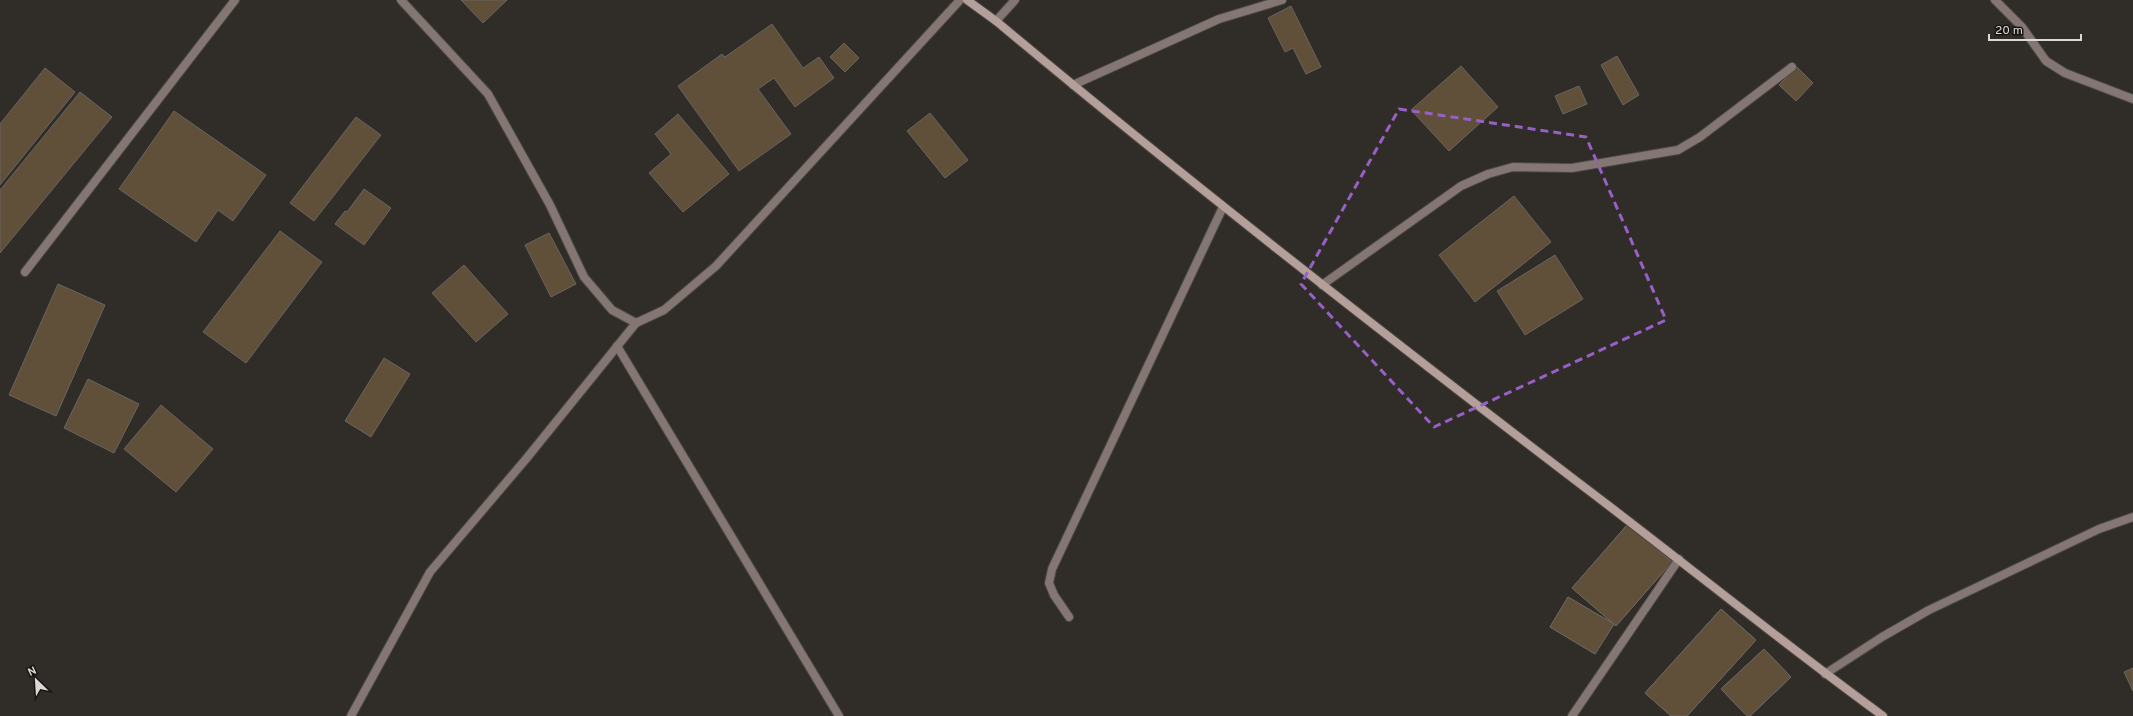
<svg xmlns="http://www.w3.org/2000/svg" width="2133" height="716" font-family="Overpass,sans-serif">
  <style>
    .building { fill: #604f39; stroke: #696560 }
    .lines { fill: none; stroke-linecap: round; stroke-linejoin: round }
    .street-casing { stroke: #4b4844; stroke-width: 10 }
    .secondary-casing { stroke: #4b4844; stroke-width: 10 }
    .street { stroke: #847673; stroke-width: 8 }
    .secondary { stroke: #b59f9a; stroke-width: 8 }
    .marked { fill: none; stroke: #9860c6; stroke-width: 3; stroke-dasharray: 8 5; stroke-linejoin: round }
  </style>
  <rect width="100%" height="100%" fill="#302c28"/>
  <g class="building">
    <path d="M461 0H507L483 23Z"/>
    <path d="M1291 6 1321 67 1306 74 1293 48 1285 52 1268 18Z"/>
    <path d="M772 24 803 68 819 57 834 78 795 107 774 78 758 89 791 134 739 171 678 86 722 54 725 57Z"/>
    <path d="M844 43 859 58 845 72 830 57Z"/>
    <path d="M1617 56 1639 95 1623 105 1601 65Z"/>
    <path d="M1461 66 1498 107 1449 151 1411 110Z"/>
    <path d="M1797 67 1813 83 1796 101 1779 85Z"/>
    <path d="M45 68 75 92 0 185V124Z"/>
    <path d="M1579 86 1587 104 1563 114 1555 96Z"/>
    <path d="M80 92 112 117 0 253V190Z"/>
    <path d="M174 111 266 175 233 221 218 210 196 242 119 189Z"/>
    <path d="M930 113 968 160 945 178 907 131Z"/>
    <path d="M678 114 729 174 683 212 649 173 671 154 655 134Z"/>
    <path d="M356 117 381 135 314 221 290 203Z"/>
    <path d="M364 189 391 208 364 245 335 224 345 211 347 212Z"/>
    <path d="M1514 196 1551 242 1475 302 1439 255Z"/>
    <path d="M280 231 322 262 246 363 203 332Z"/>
    <path d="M549 233 576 284 551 297 525 245Z"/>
    <path d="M1555 255 1583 299 1525 335 1497 291Z"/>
    <path d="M464 265 508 314 476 342 432 293Z"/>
    <path d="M58 284 105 305 56 416 9 395Z"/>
    <path d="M384 358 410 374 371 437 345 421Z"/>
    <path d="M88 379 139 404 114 453 64 428Z"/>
    <path d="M161 405 213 449 176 492 124 449Z"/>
    <path d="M1628 524 1672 562 1616 626 1572 588Z"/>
    <path d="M1628 524 1672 562 1616 626 1572 588Z"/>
    <path d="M1568 597 1614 624 1595 654 1550 627Z"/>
    <path d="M1568 597 1614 624 1595 654 1550 627Z"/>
    <path d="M1721 609 1756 640 1687 716H1671L1645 693Z"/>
    <path d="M1721 609 1756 640 1687 716H1671L1645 693Z"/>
    <path d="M1764 649 1791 677 1750 716H1747L1721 689Z"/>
    <path d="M1764 649 1791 677 1750 716H1747L1721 689Z"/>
    <path d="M2133 668V691L2124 672Z"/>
  </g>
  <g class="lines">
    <defs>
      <g id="street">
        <path d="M401 0 488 94 550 205 584 277 612 310 636 323"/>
        <path d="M1995 0 2022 27 2046 61 2065 73 2133 99"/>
        <path d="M996 21 1015 0"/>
        <path d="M1073 85 1219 19 1282 0"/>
        <path d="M25 272 235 0"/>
        <path d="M1322 285 1461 186 1488 174 1513 167 1572 168 1678 150 1700 137 1792 67"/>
        <path d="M617 346 839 716"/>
        <path d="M1069 617 1054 595 1049 583 1052 569 1223 207"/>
        <path d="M1825 674 1882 637 1929 610 2099 529 2133 517"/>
        <path d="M351 716 430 572 526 459 636 323 664 310 716 266 960 0"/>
        <path d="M1572 716 1679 559"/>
      </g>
      <path id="secondary" d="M967 0 996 21C1197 189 1404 350 1613 509 1703 578 1791 649 1883 716"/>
    </defs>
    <use href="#street" class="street-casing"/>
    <use href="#secondary" class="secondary-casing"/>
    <use href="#street" class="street"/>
    <use href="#secondary" class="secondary"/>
  </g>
  <path class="marked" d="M1399 109 1586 137 1666 320 1434 427 1301 284Z"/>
  <g transform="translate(36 680) rotate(335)" stroke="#171513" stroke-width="3" paint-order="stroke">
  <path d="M0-3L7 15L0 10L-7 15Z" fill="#dbd8d5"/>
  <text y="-6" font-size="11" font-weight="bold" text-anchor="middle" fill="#dbd8d5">N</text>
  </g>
  <path d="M1989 34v6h92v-6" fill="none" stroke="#dbd8d5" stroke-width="2"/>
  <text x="1995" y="34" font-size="12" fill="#dbd8d5" stroke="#171513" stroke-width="3" paint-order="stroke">20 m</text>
</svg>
